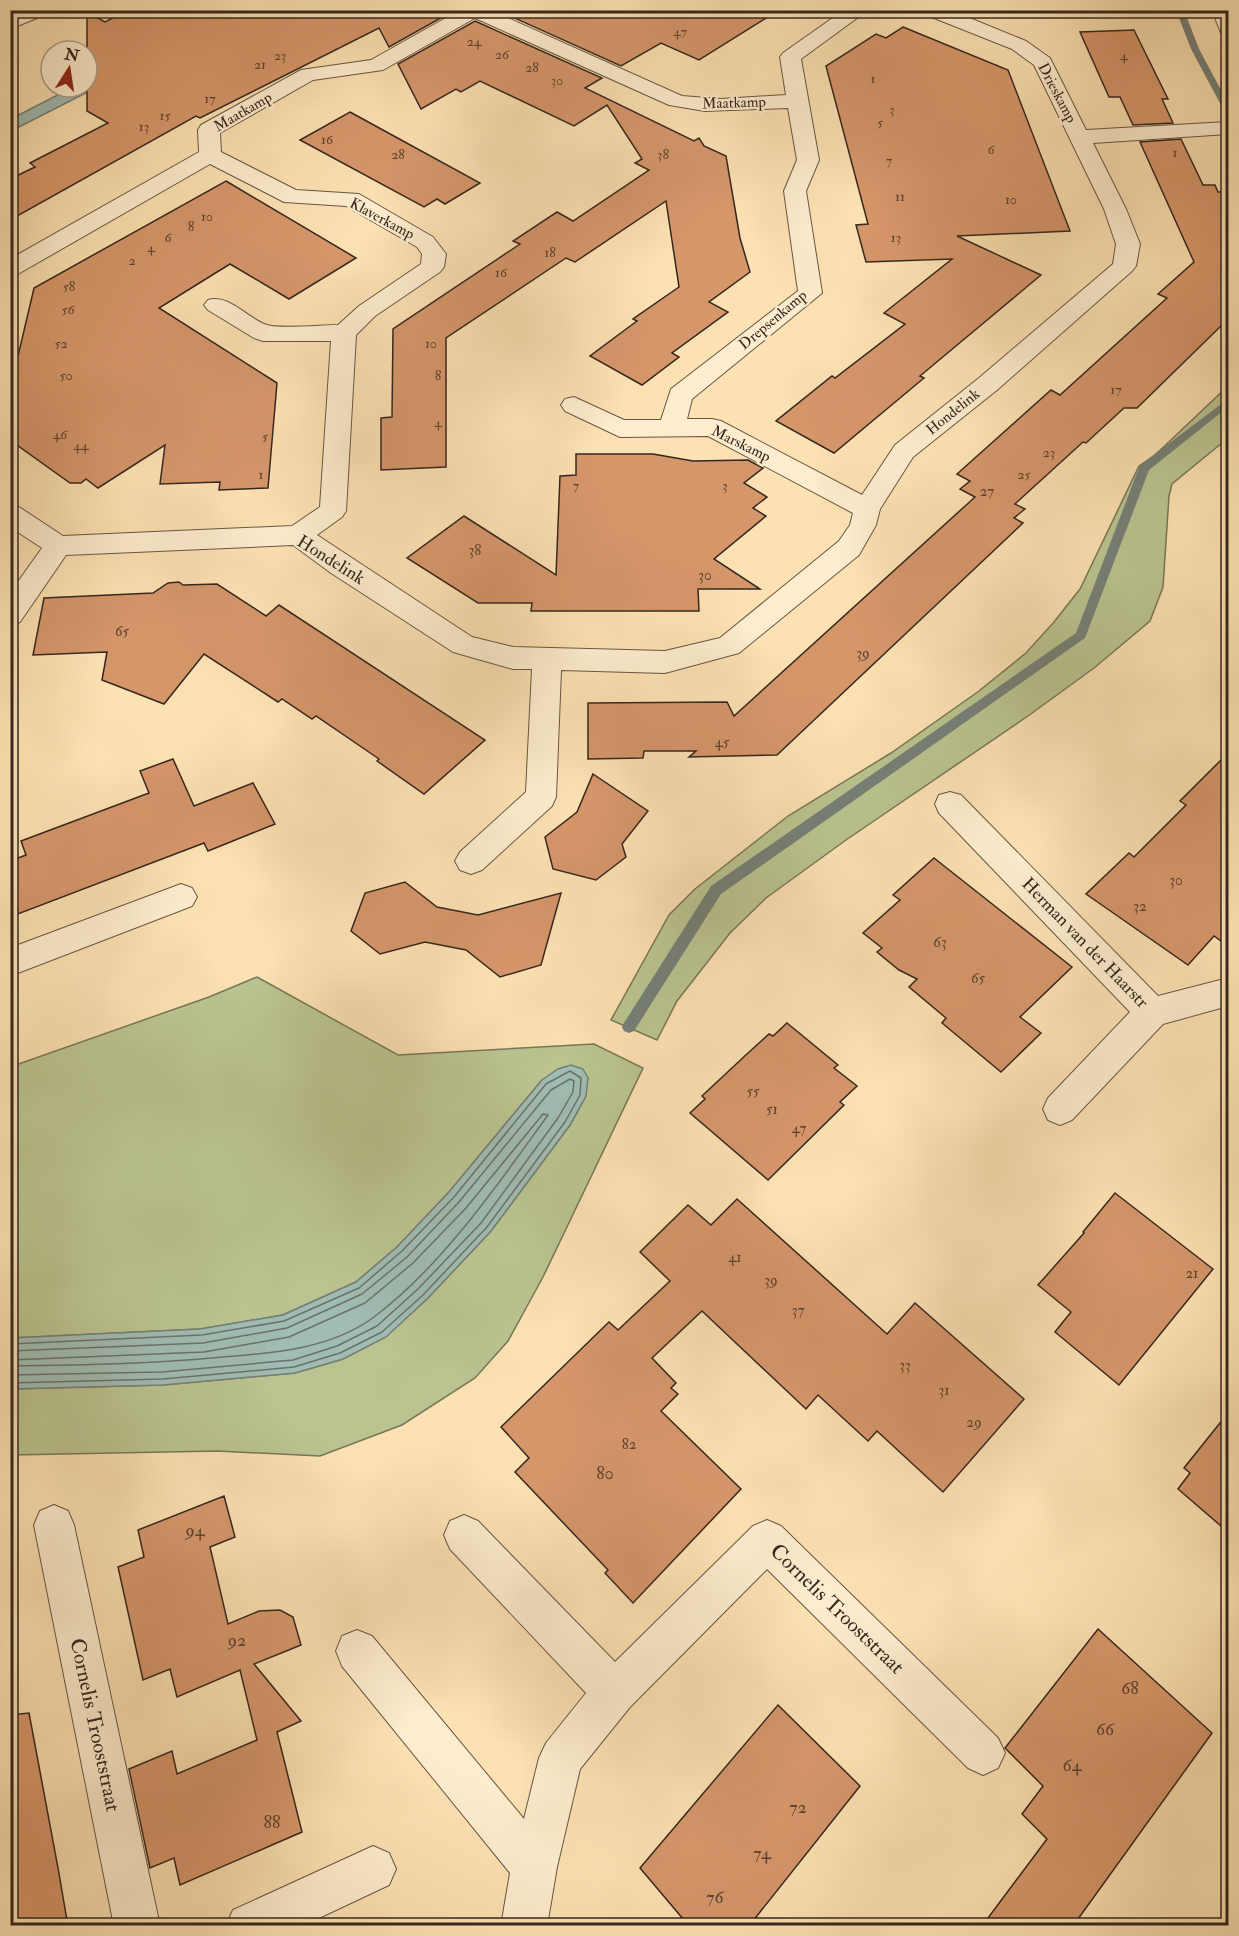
<svg xmlns="http://www.w3.org/2000/svg" width="1239" height="1936" font-family="'IM FELL Double Pica',serif">
  <style>
    .green { fill: #bac490; stroke: #787658; stroke-width: 1.5 }
    .water { fill: #a0bcb3; stroke: #758078; stroke-width: 1.5 }
    .lines { fill: none; stroke-linecap: round; stroke-linejoin: round }
    .shore { stroke: #6a7269; stroke-width: 1.5 }
    .stream { fill: #758078; fill-rule: evenodd }
    .building { fill: #d5966a; stroke: #35271f; stroke-width: 1.5 }
    .minor-casing { stroke: #675644; stroke-width: 2 }
    .minor { fill: #fdeccd; fill-rule: evenodd }
    .labels { text-anchor: middle; dominant-baseline: central; stroke-width: 4.5; stroke-linejoin: round; paint-order: stroke }
    .far-number-label { font-size: 14px; fill: #5d4332 }
    .far-street-label { font-size: 15px; fill: #35271f; stroke: #fdeccd }
    .number-label { font-size: 15px; fill: #5d4332 }
    .street-label { font-size: 18px; fill: #35271f; stroke: #fdeccd }
    .near-number-label { font-size: 18px; fill: #5d4332 }
    .near-street-label { font-size: 21px; fill: #35271f; stroke: #fdeccd }
  </style>
  <rect width="100%" height="100%" fill="#fce1b2"/>
  <filter id="stains"><feTurbulence type="fractalNoise" baseFrequency=".00333" numOctaves="4"/><feColorMatrix values="0 0 0 0 .2 0 0 0 0 .09 0 0 0 0 .02 0 0 0 .5 -.17"/></filter>
  <radialGradient id="worn" r=".72"><stop offset=".6" stop-color="#630" stop-opacity="0"/><stop offset="1" stop-color="#630" stop-opacity=".3"/></radialGradient>
  <g class="green">
    <path d="M1228 386V438L1172 484 1169 496 1163 587 1150 621 1094 668 1028 716 846 840 766 898 730 933 677 1001 657 1040 611 1020 669 915 695 889 788 816 891 753 979 691 1026 653 1054 622 1080 589 1139 466 1154 456Z"/>
    <path d="M257 977 398 1055 594 1044 643 1068 543 1277 508 1341 475 1378 402 1425 320 1456 217 1451 11 1455V1389L163 1385 295 1373 343 1359 385 1337 427 1299 491 1231 570 1125 586 1096 542 1080 449 1192 397 1247 356 1282 283 1315 200 1329 11 1338 10 1067 209 997Z"/>
  </g>
  <g class="water">
    <path d="M247 11 11 131V119L73 87H87Z"/>
    <path d="M571 1065 583 1069 588 1078 586 1096 570 1125 491 1231 427 1299 386 1337 343 1359 295 1373 163 1385 11 1389V1338L200 1329 283 1315 356 1282 397 1247 449 1192 542 1080 558 1069Z"/>
  </g>
  <g class="lines">
    <g class="shore">
      <path d="M10 1344 202 1335 284 1321 359 1288 402 1251 454 1197 546 1084 570 1071 581 1078 580 1095 565 1122 487 1227 423 1295 382 1332 340 1353 294 1367 163 1379 10 1383"/>
      <path d="M10 1351 203 1343 287 1328 362 1294 407 1257 459 1202 551 1090 570 1079 574 1081 573 1092 558 1118 481 1223 418 1289 377 1326 337 1346 293 1360 162 1372 10 1375"/>
      <path d="M10 1360 204 1352 289 1337 365 1303 413 1263 466 1208 543 1114 548 1115C498 1184 443 1265 374 1317 331 1349 274 1353 223 1357 152 1364 81 1365 10 1366"/>
    </g>
    <g class="stream">
      <path d="M1176 10H1184L1199 49 1228 103V107L1221 105 1191 49Z"/>
      <path d="M1228 399V407L1149 470 1085 638 721 894 634 1031 629 1033 624 1031 622 1027 624 1023 711 886 1076 633 1140 465Z"/>
    </g>
  </g>
  <g class="building">
    <path d="M129 10H455L389 47 379 28 200 118 196 116 10 220V179L35 167 30 163 108 123 87 111V12L105 22Z"/>
    <path d="M497 10H779L699 60 661 43 621 66Z"/>
    <path d="M475 21 602 78 585 88 694 141 699 138 704 146 726 156 740 238 750 272 709 302 728 312 672 353 679 357 642 385 590 356 637 321 633 319 679 287 666 201 575 262 566 258 446 338V467L381 470V418L392 417 393 329 520 244 513 241 557 212 573 221 649 170 635 163 642 159 607 105 574 126 480 81 461 92 456 89 421 109 398 64Z"/>
    <path d="M903 27 1008 70 1070 231 957 236 1041 275 920 376 924 378 834 453 776 421 832 376 835 378 905 324 884 313 952 259 866 262 856 225 868 224 826 66 876 34 886 38Z"/>
    <path d="M1134 30 1168 99H1162L1173 123 1133 125 1120 97H1109L1080 32Z"/>
    <path d="M350 112 480 183 445 204 437 199 424 207 300 140Z"/>
    <path d="M1181 139 1203 185H1215L1218 192H1228V338L1222 325 1137 408H1124L1086 443 1083 442 1015 504 1025 509 1014 518 1023 523 777 755 689 757 696 751H644L643 758 588 759V703L727 702 734 716 975 497 960 489 970 481 957 474 1051 390 1060 395 1167 298 1158 294 1194 262 1140 142Z"/>
    <path d="M226 181 356 258 289 299 230 264 159 308 277 383 268 488 219 490 220 482 160 484 165 445 98 488 86 479 81 483H70L10 440V390L34 288Z"/>
    <path d="M576 454H653L693 461 748 460 763 468 744 483 767 497 753 508 766 516 714 559 760 589H698L699 611H531L532 603H478L407 558 464 516 556 575 560 476 576 475Z"/>
    <path d="M179 582 183 585 217 584 266 616 279 605 485 740 424 794 377 761 379 759 316 716 312 719 282 699 278 702 204 654 164 704 102 680 107 652 33 655 44 598 153 593 168 583Z"/>
    <path d="M1228 753V946L1214 936 1188 965 1086 894 1129 853 1134 857 1186 805 1180 801Z"/>
    <path d="M173 759 194 806 253 783 275 824 208 851 204 843 10 917V861L26 855 21 841 149 793 140 771Z"/>
    <path d="M593 774 648 811 622 844 626 857 596 880 553 869 545 837 577 812Z"/>
    <path d="M934 858 1072 967 1020 1017 1041 1033 1001 1072 942 1023 946 1018 909 987 917 979 899 970 877 952 882 948 863 933 900 900 893 895Z"/>
    <path d="M405 882 437 907 478 915 561 893 541 965 500 977 466 950 425 942 380 954 351 931 365 893Z"/>
    <path d="M787 1023 838 1065 834 1068 857 1086 840 1102 844 1105 768 1180 690 1113 705 1099 702 1096 748 1053 769 1034 773 1036Z"/>
    <path d="M1115 1193 1213 1269 1119 1385 1055 1332 1071 1312 1038 1285 1084 1233 1083 1232Z"/>
    <path d="M737 1199 887 1334 915 1303 1024 1399 943 1492 877 1431 868 1441 818 1395 806 1409 702 1311 652 1358 676 1383 671 1388 678 1394 661 1411 741 1489 633 1603 605 1573 608 1570 515 1472 529 1458 501 1427 609 1322 618 1330 670 1281 640 1252 688 1205 711 1225Z"/>
    <path d="M1228 1413V1532L1178 1489 1190 1473 1184 1468Z"/>
    <path d="M224 1496 235 1537 210 1547 228 1624 259 1611 280 1610 293 1617 301 1645 254 1664 301 1721 277 1732 302 1832 180 1885 174 1858 150 1868 129 1769 172 1751 177 1774 257 1740 240 1670 177 1697 170 1669 143 1680 118 1567 144 1557 138 1530Z"/>
    <path d="M1098 1629 1212 1733 1073 1926H982L1047 1839 1022 1814 1043 1786 1005 1748Z"/>
    <path d="M778 1705 860 1786 749 1926H689L640 1868Z"/>
    <path d="M29 1713 58 1868 68 1926H10V1715Z"/>
  </g>
  <g class="lines">
    <defs>
      <g id="minor">
        <path d="M21 10H41L37 18 10 29V15Z"/>
        <path d="M460 10H490L682 96 721 99 786 95 780 57 783 53 844 10H868L801 59 819 160 806 191 822 293 692 399 687 419H712L721 421 862 495 895 445 979 378 1113 264 1116 244 1104 209 1034 65 1012 49 924 14 921 10H950L1026 41 1050 58 1086 130 1228 122V134L1093 143 1126 209 1140 244 1136 266 1132 271 997 390 913 457 880 509 876 525 859 555 739 653 665 673 561 670 556 797 552 806 482 870 471 874 460 870 455 861 460 852 526 792 532 669H513L453 652 331 573 293 545 66 555 20 622 10 625V593L42 548 10 527V505L19 507 63 536 292 526 320 507 331 341H263L254 338 208 310 204 305 208 300C230 294 246 318 267 325 280 329 322 325 338 325L359 306 421 264 422 254 417 247 346 206 284 202 210 164 18 274 10 276V259L199 152 198 130 201 125 301 70 371 60ZM475 18 669 105 705 111 788 108 797 160 784 191 798 291 671 389 661 420H624L574 397 565 399 561 405 565 411 620 437 708 436 853 513 850 525 839 541 720 638 665 651 513 647 472 637 317 535 342 517 346 511 356 335 375 316 440 272 444 267 446 254 433 237 359 194 296 190 221 152 220 133 313 80 383 70Z"/>
        <path d="M1212 10H1228V35L1221 33Z"/>
        <path d="M950 792 961 795 1158 996 1228 978V1006L1163 1024 1072 1120 1060 1125 1048 1120 1043 1109 1048 1098 1130 1012 939 813 935 804 939 795Z"/>
        <path d="M181 884 192 888 197 897 192 906 10 976V948Z"/>
        <path d="M54 1505 68 1511 74 1525 160 1926H114L34 1525 40 1511Z"/>
        <path d="M464 1515 478 1521 615 1662 753 1526 767 1520 781 1526 998 1738 1005 1753 998 1768 983 1775 968 1768 767 1569 630 1707 580 1769 557 1867 547 1926H501L510 1873 342 1666 336 1651 342 1636 357 1630 372 1636 524 1819 539 1758 546 1743 586 1693 450 1549 444 1535 450 1521Z"/>
        <path d="M373 1846 389 1853 396 1869 389 1885 302 1926H226L233 1910Z"/>
      </g>
    </defs>
    <use href="#minor" class="minor-casing"/>
    <use href="#minor" class="minor"/>
  </g>
  <g class="labels">
    <g class="far-number-label">
      <text x="680" y="31">47</text>
      <text x="474" y="41">24</text>
      <text x="502" y="54">26</text>
      <text x="280" y="55">23</text>
      <text x="1124" y="55">4</text>
      <text x="260" y="64">21</text>
      <text x="532" y="67">28</text>
      <text x="873" y="78">1</text>
      <text x="557" y="80">30</text>
      <text x="210" y="98">17</text>
      <text x="892" y="109">3</text>
      <text x="165" y="115">15</text>
      <text x="880" y="122">5</text>
      <text x="144" y="126">13</text>
      <text x="327" y="139">16</text>
      <text x="991" y="149">6</text>
      <text x="1175" y="152">1</text>
      <text x="398" y="154">28</text>
      <text x="663" y="154">38</text>
      <text x="889" y="160">7</text>
      <text x="900" y="196">11</text>
      <text x="1011" y="199">10</text>
      <text x="207" y="216">10</text>
      <text x="191" y="226">8</text>
      <text x="168" y="237">6</text>
      <text x="896" y="237">13</text>
      <text x="151" y="247">4</text>
      <text x="550" y="252">18</text>
      <text x="132" y="260">2</text>
      <text x="501" y="272">16</text>
      <text x="69" y="286">58</text>
      <text x="68" y="309">56</text>
      <text x="61" y="343">52</text>
      <text x="431" y="343">10</text>
      <text x="66" y="375">50</text>
      <text x="438" y="375">8</text>
      <text x="1116" y="389">17</text>
      <text x="438" y="422">4</text>
      <text x="60" y="434">46</text>
      <text x="265" y="436">5</text>
      <text x="81" y="445">44</text>
      <text x="1049" y="452">23</text>
      <text x="261" y="474">1</text>
      <text x="1024" y="474">25</text>
      <text x="576" y="485">7</text>
      <text x="725" y="485">3</text>
    </g>
    <g class="far-street-label">
      <text transform="translate(1057 93) rotate(62)">Drieskamp</text>
      <text transform="translate(734 103) rotate(-2)">Maatkamp</text>
      <text transform="translate(243 112) rotate(-30)">Maatkamp</text>
      <text transform="translate(382 219) rotate(28)">Klaverkamp</text>
      <text transform="translate(773 320) rotate(-40)">Drepsenkamp</text>
      <text transform="translate(953 412) rotate(-39)">Hondelink</text>
      <text transform="translate(741 444) rotate(26)">Marskamp</text>
    </g>
    <g class="number-label">
      <text x="987" y="491">27</text>
      <text x="475" y="550">38</text>
      <text x="705" y="575">30</text>
      <text x="122" y="631">65</text>
      <text x="863" y="653">39</text>
      <text x="722" y="742">45</text>
      <text x="1176" y="880">30</text>
      <text x="1140" y="906">32</text>
      <text x="940" y="942">63</text>
      <text x="978" y="978">65</text>
      <text x="753" y="1091">55</text>
      <text x="772" y="1109">51</text>
      <text x="799" y="1128">47</text>
      <text x="735" y="1257">41</text>
      <text x="1192" y="1273">21</text>
      <text x="771" y="1280">39</text>
      <text x="798" y="1310">37</text>
      <text x="905" y="1365">33</text>
      <text x="944" y="1390">31</text>
      <text x="974" y="1422">29</text>
      <text x="629" y="1444">82</text>
    </g>
    <g class="street-label">
      <text transform="translate(331 560) rotate(32)">Hondelink</text>
      <text transform="translate(1085 943) rotate(46)">Herman van der Haarstr</text>
    </g>
    <g class="near-number-label">
      <text x="605" y="1473">80</text>
      <text x="195" y="1530">94</text>
      <text x="237" y="1640">92</text>
      <text x="1130" y="1688">68</text>
      <text x="1105" y="1729">66</text>
      <text x="1072" y="1765">64</text>
      <text x="798" y="1807">72</text>
      <text x="272" y="1822">88</text>
      <text x="762" y="1853">74</text>
      <text x="715" y="1897">76</text>
    </g>
    <g class="near-street-label">
      <text transform="translate(837 1609) rotate(44)">Cornelis Trooststraat</text>
      <text transform="translate(95 1725) rotate(78)">Cornelis Trooststraat</text>
    </g>
  </g>
  <rect width="1239" height="1936" fill="none" stroke="#fce1b2" stroke-width="36"/>
  <rect x="12" y="12" width="1215" height="1912" fill="none" stroke="#35271f" stroke-width="3"/>
  <rect x="18" y="18" width="1203" height="1900" fill="none" stroke="#35271f" stroke-width="1.5"/>
  <g transform="translate(69 69) rotate(12)"><circle r="28" fill="#fdeccd" stroke="#ad9d87" stroke-width="1.5"/>
  <path d="M0-4.5L10 22L0 15L-10 22Z" fill="#8f2418"/>
  <text y="-9" font-size="16" font-weight="bold" text-anchor="middle" fill="#35271f">N</text>
  </g>
  <rect width="100%" height="100%" filter="url(#stains)"/>
  <rect width="100%" height="100%" fill="url(#worn)"/>
</svg>
